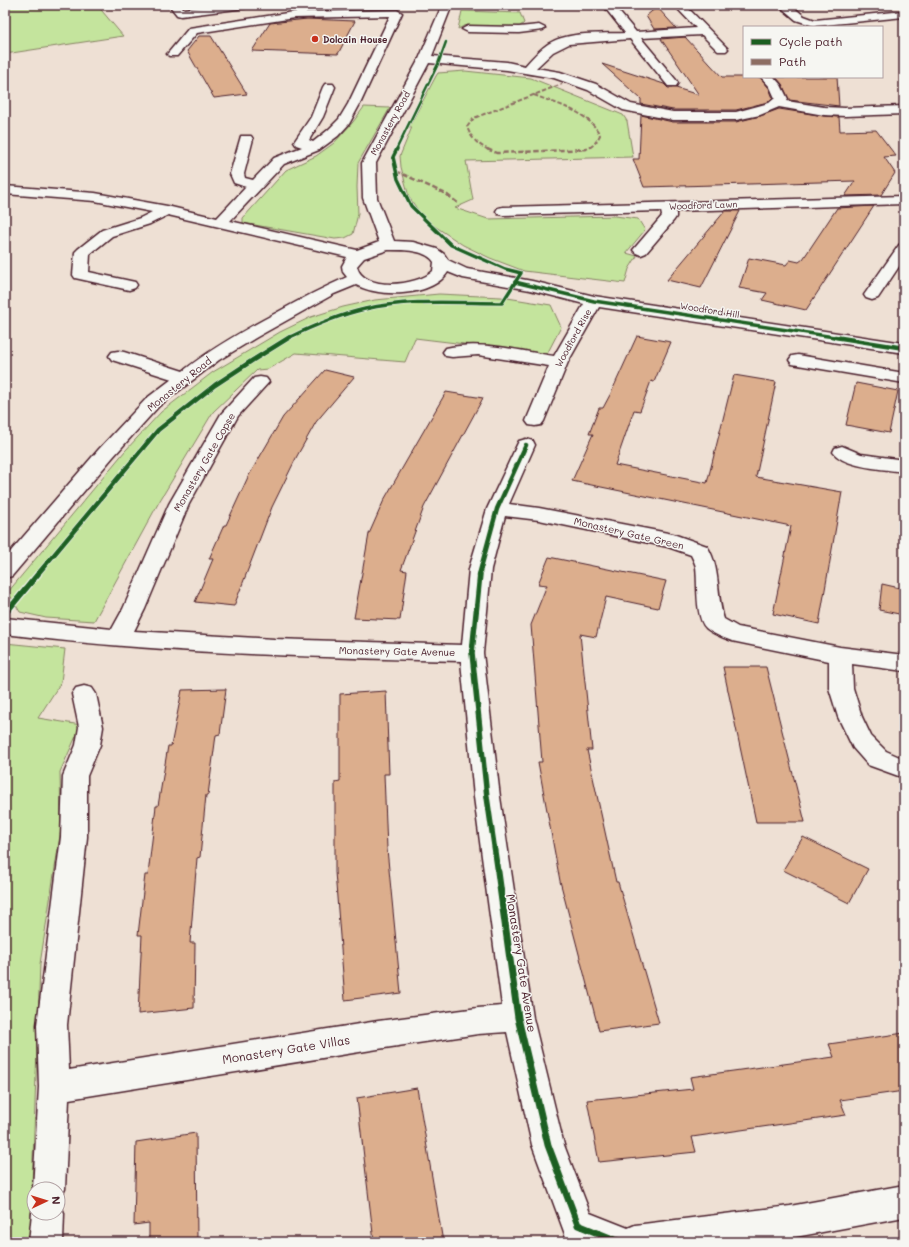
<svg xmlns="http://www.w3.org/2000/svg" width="909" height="1247" font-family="Mali,sans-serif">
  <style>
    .green { fill: #c4e49d; stroke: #878264 }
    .building { fill: #dcae8d; stroke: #4a1f2b }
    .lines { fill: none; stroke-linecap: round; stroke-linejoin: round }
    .minor-casing { stroke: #4a1f2b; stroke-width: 3 }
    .minor { fill: #f6f6f2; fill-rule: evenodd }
    .quiet-far1 { stroke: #8d6e63; stroke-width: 2; stroke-dasharray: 4.5 2; stroke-linecap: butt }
    .quiet { stroke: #8d6e63; stroke-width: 2.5; stroke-dasharray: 5.5 2.5; stroke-linecap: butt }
    .cycleway-far4-casing { stroke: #f6f6f2; stroke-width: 4 }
    .cycleway-far3-casing { stroke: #f6f6f2; stroke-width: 5 }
    .cycleway-far2-casing { stroke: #f6f6f2; stroke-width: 6 }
    .cycleway-far1-casing { stroke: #f6f6f2; stroke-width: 8 }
    .cycleway-casing { stroke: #f6f6f2; stroke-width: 10 }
    .cycleway-far4 { stroke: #1b5e20; stroke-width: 2.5 }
    .cycleway-far3 { stroke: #1b5e20; stroke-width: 3.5 }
    .cycleway-far2 { stroke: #1b5e20; stroke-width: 4.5 }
    .cycleway-far1 { stroke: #1b5e20; stroke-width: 5.5 }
    .cycleway { stroke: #1b5e20; stroke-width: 7 }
    .poi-dot { fill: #c8321e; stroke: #f6f6f2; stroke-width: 1.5 }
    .labels { text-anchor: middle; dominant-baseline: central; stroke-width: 3; stroke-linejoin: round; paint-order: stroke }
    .far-poi-label { font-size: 9px; font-weight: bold; fill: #4a1f2b; stroke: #f6f6f2; text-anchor: start }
    .far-street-label { font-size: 9px; fill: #4a1f2b; stroke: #f6f6f2 }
    .street-label { font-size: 10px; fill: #4a1f2b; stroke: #f6f6f2 }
    .near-street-label { font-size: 12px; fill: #4a1f2b; stroke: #f6f6f2 }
  </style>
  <rect width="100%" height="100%" fill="#eee0d4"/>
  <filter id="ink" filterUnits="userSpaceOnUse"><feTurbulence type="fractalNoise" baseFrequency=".025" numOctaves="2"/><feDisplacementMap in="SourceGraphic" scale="8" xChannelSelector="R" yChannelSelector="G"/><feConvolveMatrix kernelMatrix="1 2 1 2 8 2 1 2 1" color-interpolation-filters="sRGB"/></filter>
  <g filter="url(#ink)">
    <g class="green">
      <path d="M22 5H97L123 36 5 54V7Z"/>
      <path d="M462 11 520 13 524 23 519 27 464 26 458 29Z"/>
      <path d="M465 71 531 78 623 115 627 121 633 157 466 161 473 200 455 208 488 219 615 216 638 219 645 230 626 253 637 256 629 269 625 283 524 271 490 258 463 245 424 219 409 197 401 167 400 156 412 127H409L436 76 438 73Z"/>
      <path d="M364 107 390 108 358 163 357 187 358 214 353 234 345 238 335 239 243 223V218L286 170 316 156 334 143 353 122Z"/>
      <path d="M439 294 501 297 551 305 561 327 547 354 415 338 405 362 296 353 268 369 257 370 213 412 159 502 94 621 46 618 20 612 8 592 125 451 161 412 213 372 280 332 311 317 343 307 375 300Z"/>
      <path d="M5 643 65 649 61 682 38 718 81 725 60 772 61 829 40 964 30 1242H5Z"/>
    </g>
    <g class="building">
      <path d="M657 7 676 28 654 29 646 16Z"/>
      <path d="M307 19 355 21 338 54 252 51 270 23Z"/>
      <path d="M199 36H211L247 94 214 98 187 51Z"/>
      <path d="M685 37 722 77H760L769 88 773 98 768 102 736 110H673L641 104V99L602 64 664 84 668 88H676L699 95 661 39Z"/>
      <path d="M776 77H837L839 106 789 100 782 84Z"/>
      <path d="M779 109 824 116 839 117 840 131 876 130 896 156 884 157 895 173 881 195 845 196 855 181 644 187 633 159H639L641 115 673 122H736L760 116Z"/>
      <path d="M874 206 806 310 762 300 767 293 739 288 749 258 786 265 790 260 799 262 803 259 837 208Z"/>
      <path d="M725 211H740L701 288 667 280Z"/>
      <path d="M637 336 671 342 654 382 651 381 640 411 634 410 615 465 707 483 734 375 776 382 756 477 842 492 819 624 773 614 791 526 572 481 593 434H589L599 408H603L611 393Z"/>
      <path d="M325 370 354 377 316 422 297 456 272 507 234 606 195 602 213 559H209L224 525H226L248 477 283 417Z"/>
      <path d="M856 383 898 391 889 433 846 425Z"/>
      <path d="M446 392 483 398 424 507 401 570 407 571 400 620 354 618 369 534 384 500Z"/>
      <path d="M549 557 666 581 658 608 606 597 596 637 580 634 592 750H587L616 882H618L659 1023 599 1031 560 881 538 762H542L531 625 547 585 538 584Z"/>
      <path d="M882 584 904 589V615L879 610Z"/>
      <path d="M723 667H766L805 822H756Z"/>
      <path d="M226 689 220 734 216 735 208 795H206L200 857 197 858 190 943H195L194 1008 138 1014 142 935H138L145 875H148L156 806H158L168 746H171L182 690Z"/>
      <path d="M386 691 389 774H384L387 849 401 993 345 1000 335 872V782L340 781V694Z"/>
      <path d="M803 837 868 869 849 903 783 870Z"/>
      <path d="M904 1033V1091L840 1100 846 1115 692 1137 696 1152 599 1162 587 1100 693 1089 690 1077 834 1057 829 1044Z"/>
      <path d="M417 1088 443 1242H374L357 1098Z"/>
      <path d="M196 1133 197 1242H149V1223L134 1225 136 1142Z"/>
    </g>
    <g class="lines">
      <defs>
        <g id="minor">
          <path d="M169 5H180L184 9 219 5H250L245 8 181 16 177 15Z"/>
          <path d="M442 5H452L432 56 507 62 525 66C532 58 539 50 548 44 569 31 600 34 625 33L606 9 607 7H615L636 32 696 28 676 7 677 5H685L728 49 726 51H718L702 35 641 38 676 80 678 83 676 86H668L630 39 569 44 553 52 536 68 560 72 596 84 631 104 673 112H736L769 103 775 98 770 87 761 77H774L781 85 788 99 787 101 824 107 845 108 904 106V114L845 116 824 115 779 107 760 115 736 120H673L623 110 588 90 554 78 507 70 429 63 376 163 377 198 394 241 413 242 437 249 444 254 448 260 467 269 532 281 594 296 904 343V353L599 307 568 362 544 421 541 425 535 426 529 425 526 421 549 366 478 355 452 357 446 356 443 352 446 348C481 340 519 351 554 356L584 304 530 290 463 278 448 272C432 297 380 298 356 285L334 294 257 337 219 360 159 406 113 457 12 576 5 578V558L99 449 147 398 172 379 112 360 109 356 112 352 118 351 124 352 183 371C212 348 244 330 276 313 299 300 322 288 347 277L343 272 342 266 347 257 168 215 150 224 112 236 90 254 89 272 135 282 137 285 135 288 129 290 75 278 73 275 75 252 78 249 102 230 140 218 152 212 95 201 5 194V186L95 193 167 206 217 218 246 187 234 183 230 174 241 136H251L253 139 244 174 245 178 253 180 274 158 302 147 296 145 294 142 311 117 323 87 325 84H333L335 87 323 117 309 140 313 142 328 130 339 119 348 104 390 16 294 18 197 33 177 56H169L167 54 169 52 189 28 294 12 397 10 402 13 360 104 349 124 338 136 319 150 284 164 230 221 357 250 379 242 363 198 362 163 419 59ZM388 250C402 250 426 249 434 262L433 271C418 286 362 292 357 266L364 258Z"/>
          <path d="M783 5H791L804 16 815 20 904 11V17L814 26 796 20 783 9 782 7Z"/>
          <path d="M539 25 545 28 543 30 519 33 468 32 462 29 468 26 519 27Z"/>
          <path d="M904 196V204L676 211V217L674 220 646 253 641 255 636 253 633 250 662 216 661 211 503 215 498 214 496 211 498 208 503 207Z"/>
          <path d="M904 243V259L878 298 872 300 866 298 864 295 899 245Z"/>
          <path d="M798 355 904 373V383L792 364 789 360 792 356Z"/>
          <path d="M260 377 266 378 269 382 238 416 189 504 145 609 134 631 274 639 462 645 469 569 487 509 517 445 519 441 526 439 533 441 535 445 509 504 539 508 673 534 707 546C721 568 716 595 724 619L738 627 840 647 904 655V671L852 664 853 688 862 717 871 736 886 751 904 759V778L868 765 853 748 838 717 829 688V661L732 641C724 638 713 634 706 628 695 618 698 582 696 567 695 563 693 559 691 555L668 547 539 520 505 516 491 569 483 653 500 797 533 1018 564 1145 590 1213 628 1228 635 1225 790 1206 904 1185V1217L790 1238 763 1242H579L566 1237 532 1145 507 1032 478 1034 378 1049 69 1099 65 1189 59 1201 64 1213 63 1242H29L32 1213 34 1207V1213H58V1189H34V1192L33 1189 39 1087 37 1025 61 837 63 776 76 745 79 727 72 694 76 688 84 686 92 688 96 694 103 727 100 745 87 776V837L67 1025 69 1070 378 1021 478 1008 502 1006 474 797 461 661C309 657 156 653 5 634V618L112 629 123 609 169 504 221 414 254 378Z"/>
          <path d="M842 446 861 454 904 460V472C885 469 844 468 833 452L835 448Z"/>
        </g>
      </defs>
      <use href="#minor" class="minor-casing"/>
      <use href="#minor" class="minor"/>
      <g class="quiet-far1">
        <path d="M534 95C558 105 587 110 600 135 595 145 590 150 579 150"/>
        <path d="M489 150C478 145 471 138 467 127L474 118 562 84"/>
      </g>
      <g class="quiet">
        <path d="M487 149 497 153 587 149"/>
        <path d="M396 171 446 194 458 203"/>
      </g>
      <defs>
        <path id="cycleway-far4" d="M396 150 438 64 446 42"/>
        <g id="cycleway-far3">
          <path d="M515 282 594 301 841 338"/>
          <path d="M288 338C313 326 338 315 365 309 409 299 457 303 502 303L521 273 505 269 451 245 411 206 398 179 393 157 397 149"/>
        </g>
        <g id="cycleway-far2">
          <path d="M835 337 904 348"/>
          <path d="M37 575 158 430 215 385 253 360 290 337"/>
          <path d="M479 575 497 509 526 445"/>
        </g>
        <g id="cycleway-far1">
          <path d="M480 574 472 653 487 797 498 873"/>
          <path d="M5 614 38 574"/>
        </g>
        <path id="cycleway" d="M498 872 518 1018 548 1145 578 1225 620 1242"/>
      </defs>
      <use href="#cycleway-far4" class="cycleway-far4-casing"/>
      <use href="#cycleway-far3" class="cycleway-far3-casing"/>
      <use href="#cycleway-far2" class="cycleway-far2-casing"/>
      <use href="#cycleway-far1" class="cycleway-far1-casing"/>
      <use href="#cycleway" class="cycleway-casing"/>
      <use href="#cycleway-far4" class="cycleway-far4"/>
      <use href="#cycleway-far3" class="cycleway-far3"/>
      <use href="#cycleway-far2" class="cycleway-far2"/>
      <use href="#cycleway-far1" class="cycleway-far1"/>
      <use href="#cycleway" class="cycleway"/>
    </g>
  </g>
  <circle class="poi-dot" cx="315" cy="39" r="4"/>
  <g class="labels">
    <g class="far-poi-label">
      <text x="323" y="39">Dolcain House</text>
    </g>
    <g class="far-street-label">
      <text transform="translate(390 123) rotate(-61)">Monastery Road</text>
      <text transform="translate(703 205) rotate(-2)">Woodford Lawn</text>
      <text transform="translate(710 310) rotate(9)">Woodford Hill</text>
      <text transform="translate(573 338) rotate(-61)">Woodford Rise</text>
    </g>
    <g class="street-label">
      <text transform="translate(179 384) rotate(-39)">Monastery Road</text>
      <text transform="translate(204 462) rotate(-60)">Monastery Gate Copse</text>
      <text transform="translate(629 533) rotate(13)">Monastery Gate Green</text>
      <text transform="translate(397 651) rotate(1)">Monastery Gate Avenue</text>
    </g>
    <g class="near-street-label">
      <text transform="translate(522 963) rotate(81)">Monastery Gate Avenue</text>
      <text transform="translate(286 1049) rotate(-9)">Monastery Gate Villas</text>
    </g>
  </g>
  <rect width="909" height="1247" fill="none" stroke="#f6f6f2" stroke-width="20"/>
  <rect x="10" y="10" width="889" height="1227" fill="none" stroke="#4a1f2b" stroke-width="1.5" filter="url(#ink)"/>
  <rect x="743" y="26" width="140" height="52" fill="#f6f6f2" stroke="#b1a0a2"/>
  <rect x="751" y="39" width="20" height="6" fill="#1b5e20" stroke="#b1a0a2"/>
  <text x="779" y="46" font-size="12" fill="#4a1f2b">Cycle path</text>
  <rect x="751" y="59" width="20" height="6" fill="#8d6e63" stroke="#b1a0a2"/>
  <text x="779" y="66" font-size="12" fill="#4a1f2b">Path</text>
  <g transform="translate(46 1201) rotate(86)"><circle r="19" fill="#f6f6f2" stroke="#b1a0a2"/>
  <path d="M0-3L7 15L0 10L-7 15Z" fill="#c8321e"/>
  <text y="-6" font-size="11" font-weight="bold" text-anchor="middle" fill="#4a1f2b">N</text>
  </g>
</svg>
